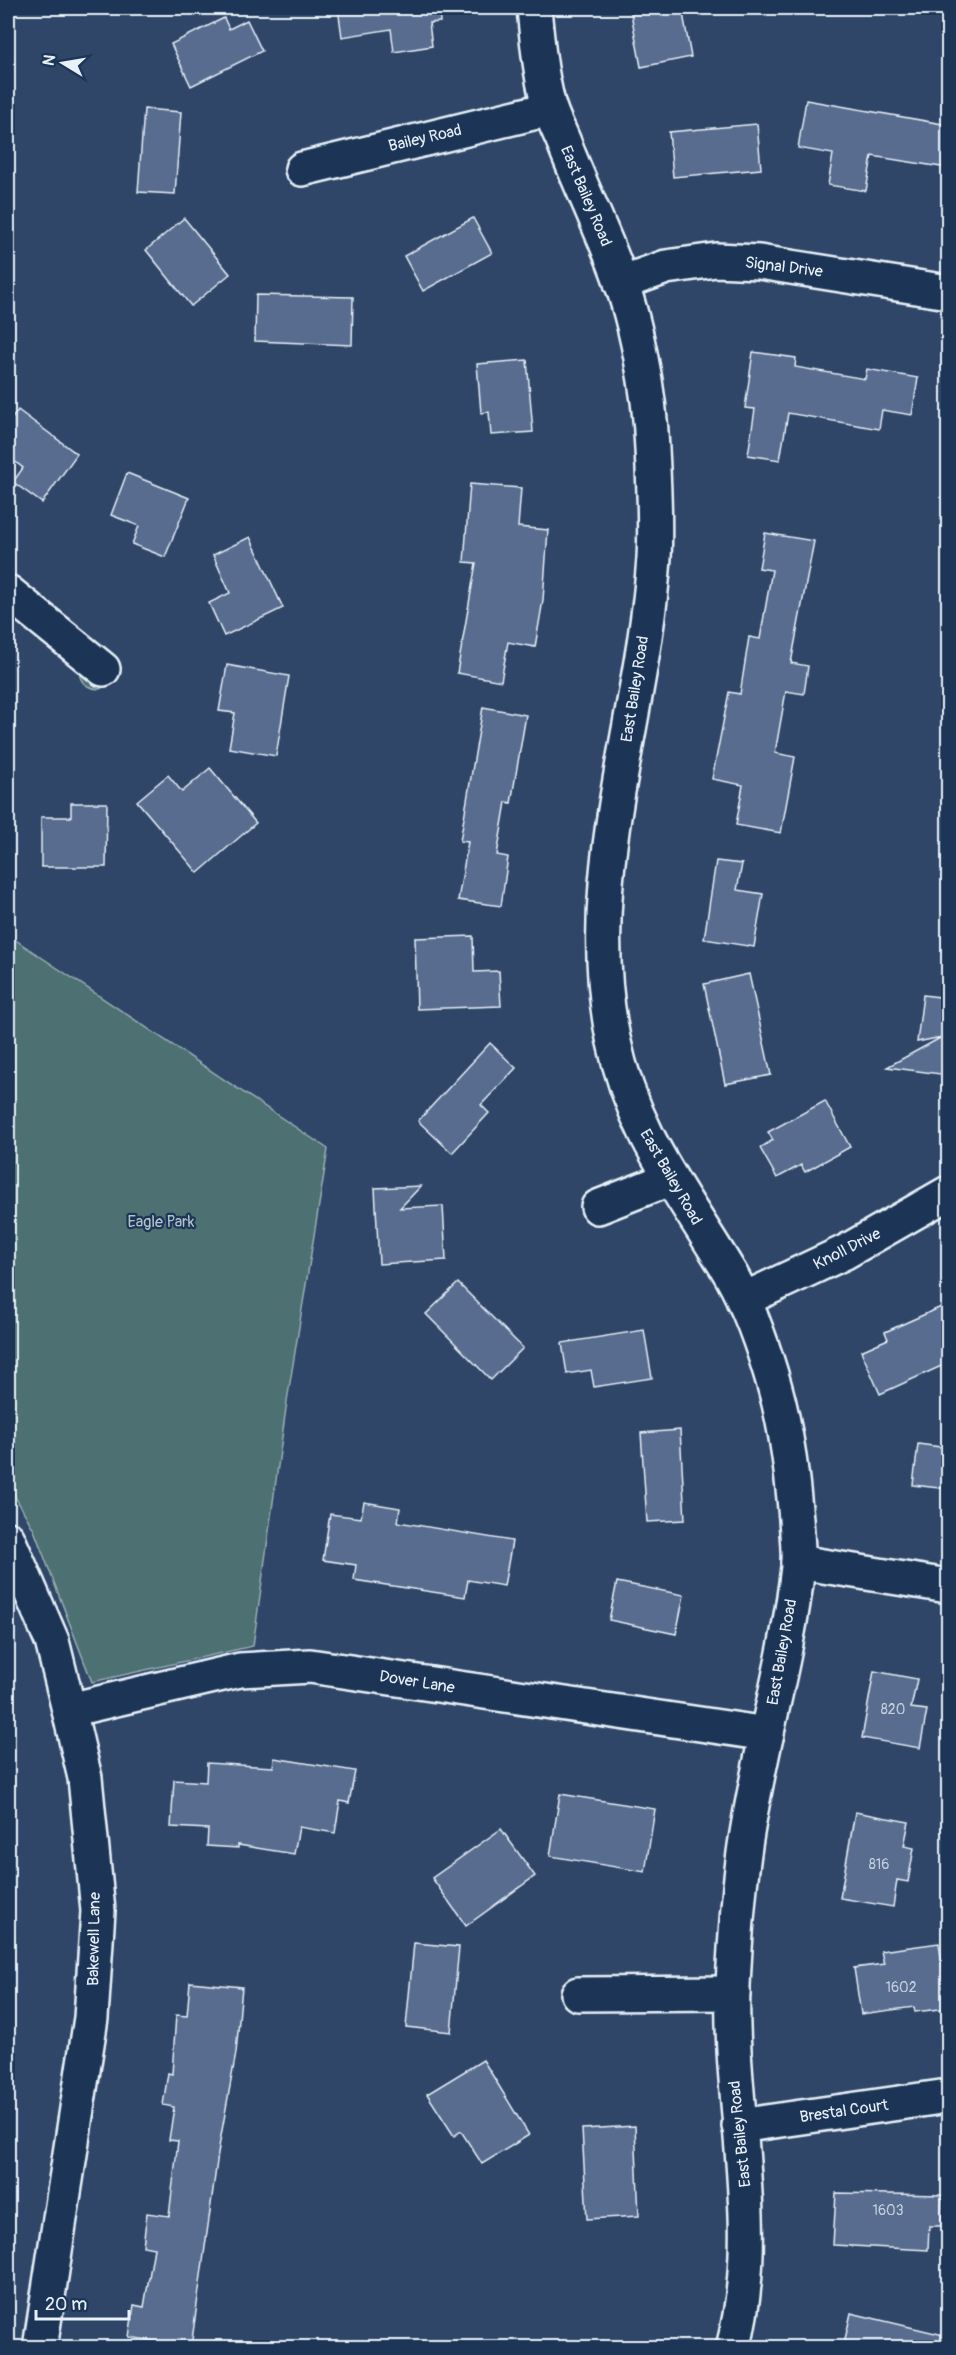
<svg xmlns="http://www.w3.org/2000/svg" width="956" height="2355" font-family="Pangolin,sans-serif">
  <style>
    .green { fill: #4e7072; stroke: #9bb0b5; stroke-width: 1.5 }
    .building { fill: #586c90; stroke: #e8f1f8; stroke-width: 1.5 }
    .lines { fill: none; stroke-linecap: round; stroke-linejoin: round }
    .street-casing { stroke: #e8f1f8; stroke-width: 38 }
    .street { stroke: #1d3557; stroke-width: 33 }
    .labels { text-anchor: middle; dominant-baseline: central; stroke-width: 4.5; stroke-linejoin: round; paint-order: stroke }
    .number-label { font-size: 14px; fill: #c4d0de }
    .street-label { font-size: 16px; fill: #e8f1f8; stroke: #1d3557 }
    .park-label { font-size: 16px; fill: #b2c4c9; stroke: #1d3557 }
  </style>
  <rect width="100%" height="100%" fill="#2f4668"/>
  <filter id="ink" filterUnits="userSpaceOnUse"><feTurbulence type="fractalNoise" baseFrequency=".0167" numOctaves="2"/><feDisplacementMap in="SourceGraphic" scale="12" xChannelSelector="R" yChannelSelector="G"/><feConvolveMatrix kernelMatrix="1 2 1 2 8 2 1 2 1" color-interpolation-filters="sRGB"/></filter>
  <g filter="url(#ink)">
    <g class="green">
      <path d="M79 667 111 682 100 689C85 688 78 681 79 667Z"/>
      <path d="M8 935 328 1149 287 1401 253 1646 92 1682 34 1530 8 1484Z"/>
    </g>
    <g class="building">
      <path d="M338 8H439L440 22 429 23 432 46 394 52 391 29 342 37Z"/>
      <path d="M630 8H682L691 57 641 67Z"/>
      <path d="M224 18 229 29 247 20 262 51 191 86 171 44Z"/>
      <path d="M806 100 948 125V168L872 156 866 191 828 185 833 154 798 148Z"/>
      <path d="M144 109 181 112 175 194 138 192Z"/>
      <path d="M757 124 761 169 673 177 669 132Z"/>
      <path d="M184 218 230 274 191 306 146 250Z"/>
      <path d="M473 218 492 253 423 291 404 256Z"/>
      <path d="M256 295 353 297 352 345 255 341Z"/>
      <path d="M753 352 796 358 795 367 865 379 867 369 918 378 912 415 882 410 879 429 788 413 780 460 748 455 755 409 745 408Z"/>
      <path d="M527 360 533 432 491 435 489 412 481 413 477 364Z"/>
      <path d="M18 410 77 454 42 503 13 482 23 468 8 456V424Z"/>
      <path d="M127 473 189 498 165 557 132 544 139 526 111 515Z"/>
      <path d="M470 484 521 488 518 527 548 530 543 600 535 647 508 642 501 681 457 673 476 563 464 562Z"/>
      <path d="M765 533 814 541 791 663 808 666 804 694 786 691 775 753 795 757 781 833 736 825 743 785 712 779 729 692 740 694 749 637 760 639 772 570 759 568Z"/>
      <path d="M250 537 283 608 224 636 209 603 230 593 213 555Z"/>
      <path d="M227 665 289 676 276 756 229 748 235 713 219 711Z"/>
      <path d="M483 707 526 715 511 803 506 802 497 855 508 857 501 906 458 900 468 842 460 841Z"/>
      <path d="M210 768 256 823 198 873 137 801 168 775 182 792Z"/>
      <path d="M71 803H107L106 867H41V817H71Z"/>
      <path d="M716 861 742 864 737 890 763 894 754 947 704 939Z"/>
      <path d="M473 936 474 972 499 971 501 1006 417 1009 415 938Z"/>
      <path d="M749 974 771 1075 725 1084 704 984Z"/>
      <path d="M923 995 948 998V1075L887 1067 942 1037 917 1042Z"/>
      <path d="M490 1043 516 1068 481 1105 489 1113 452 1153 418 1121Z"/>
      <path d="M825 1101 850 1147 805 1172 801 1165 777 1178 760 1148 773 1140 768 1132Z"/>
      <path d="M421 1186 400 1208 443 1206 446 1260 379 1264 375 1188Z"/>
      <path d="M458 1283 523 1348 491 1380 426 1314Z"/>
      <path d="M948 1304V1363L880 1394 861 1351 888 1339 885 1332Z"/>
      <path d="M644 1330 652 1378 594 1387 591 1370 567 1374 562 1343Z"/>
      <path d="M680 1430 685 1520 647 1522 641 1433Z"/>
      <path d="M918 1444 948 1448V1489L913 1485Z"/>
      <path d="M364 1502 400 1508 398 1522 512 1541 504 1586 468 1580 465 1597 354 1580 356 1565 323 1560 330 1514 361 1518Z"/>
      <path d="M617 1582 684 1595 676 1634 609 1620Z"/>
      <path d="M874 1671 917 1679 911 1708 927 1710 920 1748 862 1738Z"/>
      <path d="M274 1758 355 1771 349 1803 340 1801 335 1833 299 1827 294 1854 238 1845V1848L207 1846 208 1829 171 1827 174 1780 206 1782 207 1763 273 1767Z"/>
      <path d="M560 1794 655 1809 645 1872 550 1856Z"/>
      <path d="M855 1812 909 1822 904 1846 914 1848 908 1882 897 1880 893 1907 840 1898Z"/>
      <path d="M501 1829 535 1876 466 1926 432 1878Z"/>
      <path d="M414 1943 459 1947 451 2032 406 2027Z"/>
      <path d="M939 1943 948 2008 915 2012 914 2007 861 2014 854 1968 884 1964 881 1951Z"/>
      <path d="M190 1982 242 1987 236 2053 219 2147 191 2347 129 2337 134 2305 144 2307 154 2248 143 2246 147 2213 169 2216 178 2141 169 2140 174 2107 163 2105 168 2073 172 2074 176 2015 187 2016Z"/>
      <path d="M483 2060 529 2135 482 2164 461 2131 454 2136 427 2094Z"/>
      <path d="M635 2126 639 2216 587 2219 582 2129Z"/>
      <path d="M836 2193 942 2195 941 2226H929L928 2250 833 2245Z"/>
      <path d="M851 2313 948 2336V2348H843Z"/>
    </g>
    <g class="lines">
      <defs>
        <g id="street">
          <path d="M534 8C537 40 540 72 548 103 552 119 561 133 566 148 581 186 598 222 613 260 635 314 650 391 652 449 654 485 656 521 654 558 643 718 580 877 613 1038 633 1135 683 1194 731 1275 751 1310 764 1349 775 1388 787 1431 792 1475 796 1519 797 1535 799 1552 798 1567 787 1664 757 1758 744 1853 738 1897 735 1942 733 1986 729 2109 765 2226 733 2348"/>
          <path d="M302 169 549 109"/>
          <path d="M621 283 666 267 716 260 759 262 948 292"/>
          <path d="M8 592 103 669"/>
          <path d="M598 1207 669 1179"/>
          <path d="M743 1300 845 1252 948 1193"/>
          <path d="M8 1539 52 1641 69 1710 85 1778 98 1911 91 2018 40 2348"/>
          <path d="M798 1562 948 1586"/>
          <path d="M69 1710 240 1670 310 1666 767 1734"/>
          <path d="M578 1994 733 1993"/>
          <path d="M739 2126 948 2096"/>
        </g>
      </defs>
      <use href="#street" class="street-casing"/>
      <use href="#street" class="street"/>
    </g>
  </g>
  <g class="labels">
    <g class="number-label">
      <text x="893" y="1709">820</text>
      <text x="879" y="1864">816</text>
      <text x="901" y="1987">1602</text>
      <text x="888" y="2210">1603</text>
    </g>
    <g class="street-label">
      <text transform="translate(425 138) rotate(-13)">Bailey Road</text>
      <text transform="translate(586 196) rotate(67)">East Bailey Road</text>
      <text transform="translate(784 267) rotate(7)">Signal Drive</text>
      <text transform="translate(635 689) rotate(-81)">East Bailey Road</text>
      <text transform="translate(671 1177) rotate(60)">East Bailey Road</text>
      <text transform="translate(847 1249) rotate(-27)">Knoll Drive</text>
      <text transform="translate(782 1652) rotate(-80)">East Bailey Road</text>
      <text transform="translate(417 1682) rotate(9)">Dover Lane</text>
      <text transform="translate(94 1939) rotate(-89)">Bakewell Lane</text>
      <text transform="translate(844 2111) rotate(-8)">Brestal Court</text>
      <text transform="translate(740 2134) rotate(-96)">East Bailey Road</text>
    </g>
    <g class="park-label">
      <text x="161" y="1222">Eagle Park</text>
    </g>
  </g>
  <rect width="956" height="2355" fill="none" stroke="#1d3557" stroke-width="30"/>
  <rect x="15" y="15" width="926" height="2325" fill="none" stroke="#e8f1f8" stroke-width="2" filter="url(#ink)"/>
  <g transform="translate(63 63) rotate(281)" stroke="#1d3557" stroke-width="4.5" paint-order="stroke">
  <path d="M0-4.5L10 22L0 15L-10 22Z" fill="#e8f1f8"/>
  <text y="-9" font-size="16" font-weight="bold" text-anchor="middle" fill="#e8f1f8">N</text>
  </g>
  <path d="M36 2310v9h93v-9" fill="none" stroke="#e8f1f8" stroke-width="3"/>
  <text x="45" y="2310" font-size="18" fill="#e8f1f8" stroke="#1d3557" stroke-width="4.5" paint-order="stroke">20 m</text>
</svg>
